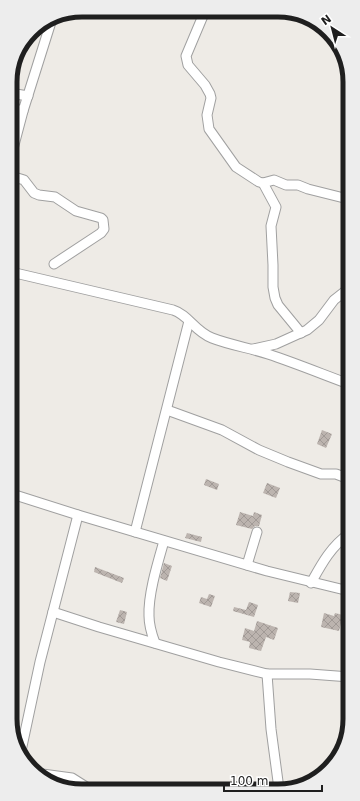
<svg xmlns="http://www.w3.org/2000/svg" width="360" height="801" font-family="'DejaVu Sans',sans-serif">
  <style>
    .building { fill: url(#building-cross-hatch) }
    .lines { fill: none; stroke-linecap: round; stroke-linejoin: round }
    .minor-casing { stroke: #a0a0a0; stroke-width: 11 }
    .minor { stroke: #fff; stroke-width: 9 }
    .rim { fill: none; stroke: #1f1f1f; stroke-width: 5 }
  </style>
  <defs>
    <pattern id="building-cross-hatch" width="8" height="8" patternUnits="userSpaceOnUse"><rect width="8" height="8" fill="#bcb4af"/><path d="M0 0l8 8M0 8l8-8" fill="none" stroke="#a19a96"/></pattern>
  </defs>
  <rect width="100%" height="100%" fill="#eeebe6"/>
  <g class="building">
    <path d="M322 430 332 434 326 448 317 444Z"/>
    <path d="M206 479 219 484 217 490 204 485Z"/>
    <path d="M267 483 280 488 276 498 263 493Z"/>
    <path d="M240 512 253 516 254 512 262 515 259 526H255L252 529 236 525Z"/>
    <path d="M187 533 202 537 201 542 185 538Z"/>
    <path d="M164 563 172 566 167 581 160 578Z"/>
    <path d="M95 567 124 578 122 583 94 572Z"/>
    <path d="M290 592 300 593 298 603 288 601Z"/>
    <path d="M209 594 215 596 211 607 199 603 201 597 207 599Z"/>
    <path d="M249 602 258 605 254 617 233 611 234 607 246 610Z"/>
    <path d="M120 610 127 612 124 624 116 622Z"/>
    <path d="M324 613 334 616 335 613 343 615 339 631 321 627Z"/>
    <path d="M257 621 278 628 274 640 266 637 261 651 249 648 250 642 242 640 245 628 254 631Z"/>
  </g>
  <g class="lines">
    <defs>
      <g id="minor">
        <path d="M205 11 186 56 188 65 205 85 210 94 211 98 207 115 209 129 236 167 259 182 263 183 274 180 286 185H298L308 189 348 199"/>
        <path d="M10 93 28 96"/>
        <path d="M10 108 23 111"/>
        <path d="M10 160 23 111 51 22"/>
        <path d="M11 176 24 180 34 193 39 195 55 197 76 211 101 218 103 220 104 229 101 233 54 264"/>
        <path d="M263 183 276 207 271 226 273 265V287L275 298 278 305 301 333"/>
        <path d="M11 272 173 310C189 315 194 331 212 338 230 345 250 348 268 354 295 363 322 374 349 384"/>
        <path d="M253 349 276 344 307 330 319 320 334 300 348 289"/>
        <path d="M167 410 222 430 259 450 288 462 321 474H336L349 479"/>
        <path d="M12 494 78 515 267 571 349 591"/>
        <path d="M135 532 189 321"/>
        <path d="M247 565 257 532"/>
        <path d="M311 583C321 565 331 546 349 534"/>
        <path d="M53 612 99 627 219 662 267 674H310L350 677"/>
        <path d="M155 643C152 635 149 626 149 616 148 594 158 562 164 541"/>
        <path d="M267 674 271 729 279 789"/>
        <path d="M21 751 40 662 78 515"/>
        <path d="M35 773 72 778 91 790"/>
      </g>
    </defs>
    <use href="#minor" class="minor-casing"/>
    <use href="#minor" class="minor"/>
  </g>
  <path d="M0 0H360V801H0ZM82 17H278A65 65 0 0 1 343 82V719A65 65 0 0 1 278 784H82A65 65 0 0 1 17 719V82A65 65 0 0 1 82 17Z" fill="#ededed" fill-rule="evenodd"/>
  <path class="rim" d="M82 17H278A65 65 0 0 1 343 82V719A65 65 0 0 1 278 784H82A65 65 0 0 1 17 719V82A65 65 0 0 1 82 17Z"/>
  <g transform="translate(332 28) rotate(324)" stroke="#ffffff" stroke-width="3" paint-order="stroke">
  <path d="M0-3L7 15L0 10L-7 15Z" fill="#1f1f1f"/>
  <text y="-6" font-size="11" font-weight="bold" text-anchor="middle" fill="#1f1f1f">N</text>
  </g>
  <path d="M224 785v6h98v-6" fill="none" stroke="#1f1f1f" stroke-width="2"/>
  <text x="230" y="785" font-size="12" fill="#1f1f1f" stroke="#ffffff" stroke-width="3" paint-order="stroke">100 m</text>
</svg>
